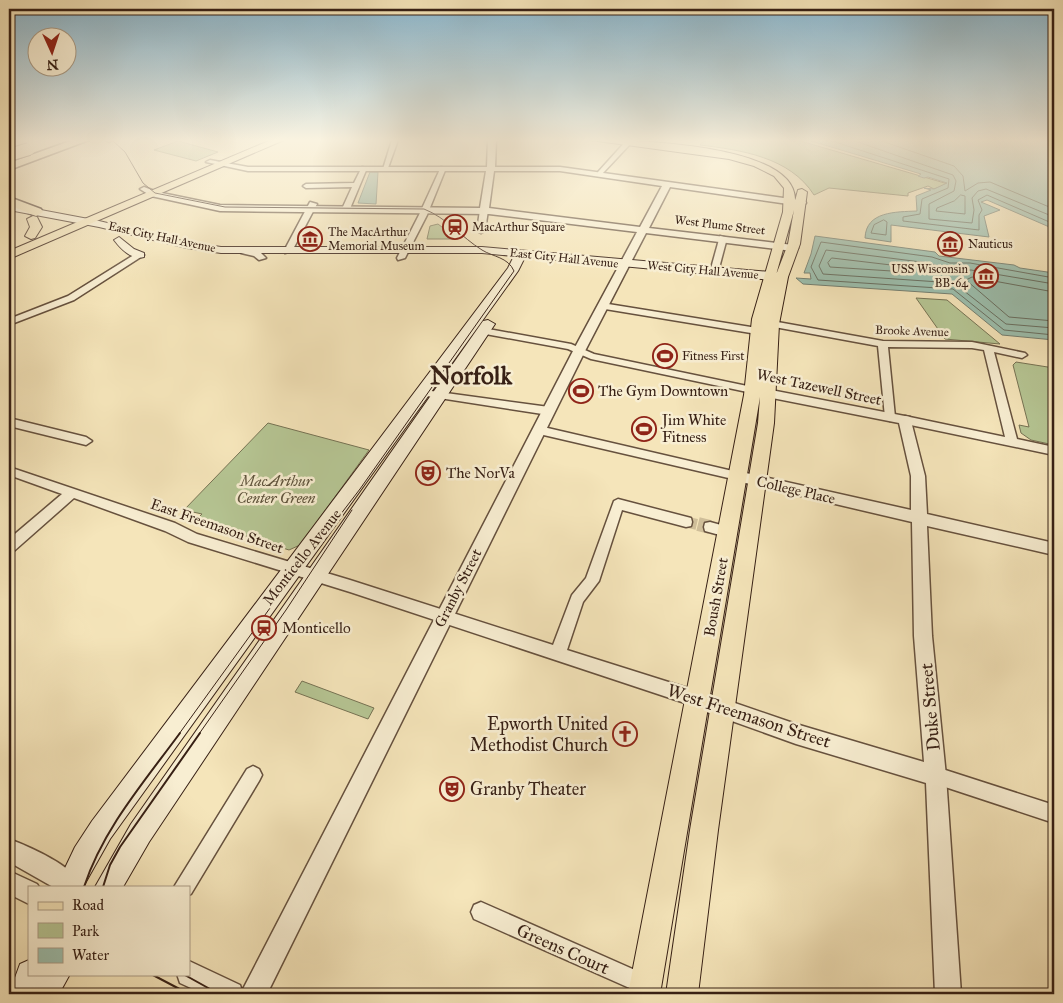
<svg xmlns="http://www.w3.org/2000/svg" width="1063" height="1003" font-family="'IM FELL Great Primer',serif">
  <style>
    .green { fill: #b6c694; stroke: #767354 }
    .water { fill: #9cbfae; stroke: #747f71 }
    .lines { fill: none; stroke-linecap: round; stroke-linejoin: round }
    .shore { stroke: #6a7062; stroke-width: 1 }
    .minor-tunnel-far1 { stroke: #cfbe99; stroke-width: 11; stroke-dasharray: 11 5.5; stroke-linecap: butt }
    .minor-tunnel { stroke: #cfbe99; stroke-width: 14; stroke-dasharray: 14 8; stroke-linecap: butt }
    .minor-casing { stroke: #66513e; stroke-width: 3 }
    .tertiary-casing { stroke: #66513e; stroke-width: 3 }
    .secondary-casing { stroke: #372015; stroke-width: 2 }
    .primary-casing { stroke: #372015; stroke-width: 2 }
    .motorway-casing { stroke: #372015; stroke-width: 3 }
    .minor { fill: #f8eed2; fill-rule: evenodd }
    .tertiary { fill: #f8eed2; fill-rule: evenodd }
    .secondary { fill: #f8eed2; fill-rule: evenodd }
    .primary { fill: #f5e5ba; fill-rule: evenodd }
    .motorway { fill: #f5e5ba; fill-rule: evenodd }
    .tram-far1 { stroke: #372015; stroke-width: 1 }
    .tram { stroke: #372015; stroke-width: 2 }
    .motorway-bridge-casing { stroke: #372015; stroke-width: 14; stroke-linecap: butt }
    .motorway-bridge { stroke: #f5e5ba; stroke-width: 12 }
    .labels { text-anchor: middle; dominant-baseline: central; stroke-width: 5; stroke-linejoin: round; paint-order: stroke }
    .far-street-label { font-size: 12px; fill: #372015; stroke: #f8eed2 }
    .far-poi-label { font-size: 12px; fill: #372015; stroke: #f8eed2; text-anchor: start }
    .street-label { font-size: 15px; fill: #372015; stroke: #f8eed2 }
    .poi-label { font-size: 15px; fill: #372015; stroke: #f8eed2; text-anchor: start }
    .park-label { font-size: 15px; font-style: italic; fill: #5d523b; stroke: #f8eed2 }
    .near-street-label { font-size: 18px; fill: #372015; stroke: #f8eed2 }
    .near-poi-label { font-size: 18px; fill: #372015; stroke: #f8eed2; text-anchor: end }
    .town-label { font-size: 25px; font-weight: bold; fill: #372015; stroke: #f8eed2 }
  </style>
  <rect width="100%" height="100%" fill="#f5e5ba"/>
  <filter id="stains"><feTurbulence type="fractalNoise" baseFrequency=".004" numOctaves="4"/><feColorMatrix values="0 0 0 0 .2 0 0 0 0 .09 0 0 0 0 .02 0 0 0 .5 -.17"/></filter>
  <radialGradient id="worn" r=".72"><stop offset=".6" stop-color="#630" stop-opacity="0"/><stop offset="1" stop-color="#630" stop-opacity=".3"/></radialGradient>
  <g class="green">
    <path d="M708 140H797L948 184 934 189 928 186 908 193V196L829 188 814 195C790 157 741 150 700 145L702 142Z"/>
    <path d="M178 141 218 152 196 161 154 150Z"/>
    <path d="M438 224 456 238 455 239H427L430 226Z"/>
    <path d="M916 298 947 300 1000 344 945 339Z"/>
    <path d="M1016 362 1054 368V445L1031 440 1021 433 1019 425 1029 427 1013 365Z"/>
    <path d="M268 423 369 450 300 545 289 550 196 520 202 514 184 510Z"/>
    <path d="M302 681 374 708 368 719 295 692Z"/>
  </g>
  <g class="water">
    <path d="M808 140H1054V229L987 200 981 202 1000 210 984 216 989 237 891 225V242L865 238C866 211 896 212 917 211L916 196 931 190 924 188 934 189 947 183 928 177 924 178 918 176 921 174Z"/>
    <path d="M370 172H378L376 204 358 203Z"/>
    <path d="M815 236 935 252 939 256 1014 265 1020 268 1054 273V340L1002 335 952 294 803 284 796 278 811 279 810 273H804L811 254Z"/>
  </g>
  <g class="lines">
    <g class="shore">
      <path d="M829 140 949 179 948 188 922 199 920 214 903 217V221L979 230V215L982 210 978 200 987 195 1054 224"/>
      <path d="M852 140 953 175 956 181 954 191 929 204V219L972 223 974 210 972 198 978 191 986 189 1054 217"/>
      <path d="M879 140 954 166 963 176 965 191 978 183 990 182 1054 209"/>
      <path d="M961 195 965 196V214L936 211 937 208 954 201Z"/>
      <path d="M884 220 887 222 886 235 871 233 874 225Z"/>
      <path d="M832 258 908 267 910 270 907 272 830 267 828 263Z"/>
      <path d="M1054 278 970 263H950L932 257 821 242 811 267 818 280 953 289 1004 330 1054 335"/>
      <path d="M1054 284 971 270H950L929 263 826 250 819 266 823 274 954 283 1006 324 1054 328"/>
      <path d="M1054 292 972 277 966 280 1009 317 1054 321"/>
    </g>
    <path class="minor-tunnel-far1" d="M686 522 704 526"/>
    <path class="minor-tunnel" d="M698 524 710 527"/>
    <defs>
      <g id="minor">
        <path d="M392 140H398L388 168 383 169Z"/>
        <path d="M627 140H634L602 174H598V172Z"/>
        <path d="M362 167 367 168 349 211 342 209 352 187 306 188 303 186 306 184 354 183Z"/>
        <path d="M441 167 446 168 427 215 405 258 398 260 397 258 419 215Z"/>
        <path d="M310 202 317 204 292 251 285 253 284 251Z"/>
        <path d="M484 208 488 210 485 231 481 233 477 231 480 210Z"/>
        <path d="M720 236 727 238 718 272 714 275 710 272Z"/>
        <path d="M241 249 260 252 266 258 259 260 254 256 241 253Z"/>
        <path d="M137 253 144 255 74 300 9 325V319L68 296Z"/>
        <path d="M602 303 757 328 762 331 757 334 599 308 598 306Z"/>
        <path d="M772 321 883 341 972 342 1025 353 1027 355 1022 358 994 352 1017 439 1054 447V455L901 423 899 420 901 417 905 416 1005 437 984 350 972 348 888 347 895 417 890 421 885 417 878 346 769 326V322Z"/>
        <path d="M483 328 571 344 594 354 752 387 757 390 752 393 591 359 568 349 480 333 478 331Z"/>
        <path d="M424 390 549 407 554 411 549 415 420 395V391Z"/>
        <path d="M9 418 86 437 92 441 86 445 9 426Z"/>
        <path d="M539 426 737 472 743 476 737 480 535 433 533 430 535 427Z"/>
        <path d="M9 467 175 523 197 534 350 580 553 645 572 595 586 578 614 501 618 499 691 518 692 522 691 526 686 527 622 510 599 581 583 602 567 650 697 691 703 694 705 699 703 704 697 707 350 592 188 542 165 531 74 498 14 551 9 552V539L62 494 9 475Z"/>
        <path d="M710 522 732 528 734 532 732 536 727 537 705 531 704 527 705 523Z"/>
        <path d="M253 766 259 769 262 775 259 781 191 894 189 895V887H174L247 769Z"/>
        <path d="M936 767 1054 805V823L930 782 927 776 930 770Z"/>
        <path d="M481 902 653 978 657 985 653 992 643 994 474 919 471 912 474 905Z"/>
      </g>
      <g id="tertiary">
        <path d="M105 140H112L109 142Z"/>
        <path d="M488 140H496L495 167H560L805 201 806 203 802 206 670 187 649 228 793 245 798 248 793 251 646 233 585 351 267 994H204L180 983 177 974H189V961L240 985 242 991 573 351 637 232 489 214 220 211 151 196 140 189 144 187 157 192 220 205 480 208 486 171H248L206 162 210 160 248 167H487ZM494 171H560L662 186 640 227 489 208Z"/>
        <path d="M756 387 910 417 925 476 927 514 1054 543V555L927 526 932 636 946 776 961 994H935L926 783 796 744 690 706 687 699 690 692 697 690 796 724 924 762 914 636 912 522 737 481 732 480 730 476 732 472 737 471 911 510V476L899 423 752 394 750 391Z"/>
        <path d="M9 839C30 847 74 866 83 887H53L9 862Z"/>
        <path d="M9 871 37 884 39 887H29V904L9 894Z"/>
      </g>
      <g id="secondary">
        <path d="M9 204 99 221 187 242 221 247H482L782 273 788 277 782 281 525 257 518 271 110 839 83 887H56L75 847 92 821 508 268 514 256 482 253H221L187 248 99 227 9 210Z"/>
        <path d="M119 237 134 249 144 253V257C131 260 121 249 114 240Z"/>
        <path d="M488 320 495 324 149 842 123 887H95L131 824 483 321Z"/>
        <path d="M29 960V974H70L59 994H9L20 964Z"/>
      </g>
      <g id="primary">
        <path d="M271 140H284L9 259V251Z"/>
        <path d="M590 140C630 140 798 143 795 201L798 190 802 189 807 192 800 244 788 277 779 324 774 423 718 830 698 994H666L690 830 758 423 760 397 660 994H628L744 395 752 319 783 212 784 188 774 176 754 166 729 159ZM794 210 788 244 776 275Z"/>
        <path d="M33 216 37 217 42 227 35 238 31 239 25 236 30 227 27 219Z"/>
      </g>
      <g id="motorway">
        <path d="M73 140H89L9 170V163Z"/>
        <path d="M9 197 41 209 43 212 36 216 9 205Z"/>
      </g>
    </defs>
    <use href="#minor" class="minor-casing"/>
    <use href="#tertiary" class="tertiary-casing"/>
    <use href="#secondary" class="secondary-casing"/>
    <use href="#primary" class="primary-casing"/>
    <use href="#motorway" class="motorway-casing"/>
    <use href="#minor" class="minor"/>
    <use href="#tertiary" class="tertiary"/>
    <use href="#secondary" class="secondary"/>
    <use href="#primary" class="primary"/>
    <use href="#motorway" class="motorway"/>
    <g class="tram-far1">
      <path d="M112 140 125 152 143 183 155 193 225 207 424 209C447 218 461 237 482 250 493 257 508 257 514 271L360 489 291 579 179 734"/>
      <path d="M199 734 286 610 352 510"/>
    </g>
    <g class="tram">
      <path d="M84 887C103 829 144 782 180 733"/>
      <path d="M103 887 110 865 120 847 200 733"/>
      <path d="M151 974 189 994"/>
      <path d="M183 974 219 994"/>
    </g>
    <defs>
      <path id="motorway-bridge" d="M9 155 29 149"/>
    </defs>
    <use href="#motorway-bridge" class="motorway-bridge-casing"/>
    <use href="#motorway-bridge" class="motorway-bridge"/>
  </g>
  <linearGradient id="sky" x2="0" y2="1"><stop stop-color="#89b8d1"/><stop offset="0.5" stop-color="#faf3e0"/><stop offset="1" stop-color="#faf3e0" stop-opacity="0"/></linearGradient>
  <rect width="1063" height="281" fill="url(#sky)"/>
  <defs>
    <symbol id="station-ring" viewBox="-11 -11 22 22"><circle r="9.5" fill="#f8eed2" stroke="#8f2418" stroke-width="1.5"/><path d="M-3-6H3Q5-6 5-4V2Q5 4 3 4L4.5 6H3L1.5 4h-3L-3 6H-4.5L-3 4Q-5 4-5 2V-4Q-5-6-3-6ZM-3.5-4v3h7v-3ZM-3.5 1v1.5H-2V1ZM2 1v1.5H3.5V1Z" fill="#8f2418"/></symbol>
    <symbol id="museum-ring" viewBox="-11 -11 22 22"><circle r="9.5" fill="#f8eed2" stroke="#8f2418" stroke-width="1.5"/><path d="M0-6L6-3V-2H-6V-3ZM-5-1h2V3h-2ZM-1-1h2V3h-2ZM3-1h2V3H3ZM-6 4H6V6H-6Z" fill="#8f2418"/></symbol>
    <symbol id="stadium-ring" viewBox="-11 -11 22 22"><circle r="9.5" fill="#f8eed2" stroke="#8f2418" stroke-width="1.5"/><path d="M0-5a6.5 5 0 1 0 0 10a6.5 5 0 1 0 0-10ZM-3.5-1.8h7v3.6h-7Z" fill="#8f2418"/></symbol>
    <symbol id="theatre-ring" viewBox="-11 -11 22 22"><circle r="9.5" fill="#f8eed2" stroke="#8f2418" stroke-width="1.5"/><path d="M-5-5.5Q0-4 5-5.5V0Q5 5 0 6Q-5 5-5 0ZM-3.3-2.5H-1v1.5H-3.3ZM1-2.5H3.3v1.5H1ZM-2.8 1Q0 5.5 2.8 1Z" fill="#8f2418"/></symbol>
    <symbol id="church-ring" viewBox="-11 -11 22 22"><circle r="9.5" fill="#f8eed2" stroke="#8f2418" stroke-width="1.5"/><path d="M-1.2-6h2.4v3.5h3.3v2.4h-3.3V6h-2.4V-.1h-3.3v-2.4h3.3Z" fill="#8f2418"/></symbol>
  </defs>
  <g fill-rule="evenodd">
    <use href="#station-ring" x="441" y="213" width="28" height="28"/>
    <use href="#museum-ring" x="296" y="225" width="28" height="28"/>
    <use href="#museum-ring" x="936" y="230" width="28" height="28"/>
    <use href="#museum-ring" x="972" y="262" width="28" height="28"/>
    <use href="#stadium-ring" x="651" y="342" width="28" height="28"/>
    <use href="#stadium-ring" x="567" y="377" width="28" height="28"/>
    <use href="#stadium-ring" x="630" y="415" width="28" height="28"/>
    <use href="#theatre-ring" x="414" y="459" width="28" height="28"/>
    <use href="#station-ring" x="250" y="614" width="28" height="28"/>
    <use href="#church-ring" x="611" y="720" width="28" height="28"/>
    <use href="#theatre-ring" x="438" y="775" width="28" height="28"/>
  </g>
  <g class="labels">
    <g class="far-street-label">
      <text transform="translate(720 225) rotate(7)">West Plume Street</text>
      <text transform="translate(162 237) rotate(12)">East City Hall Avenue</text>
      <text transform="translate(564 258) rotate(6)">East City Hall Avenue</text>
      <text transform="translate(703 270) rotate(5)">West City Hall Avenue</text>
      <text transform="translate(912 331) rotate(2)">Brooke Avenue</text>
    </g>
    <g class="far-poi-label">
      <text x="472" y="227">MacArthur Square</text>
      <text x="328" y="232">The MacArthur<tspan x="328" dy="14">Memorial Museum</tspan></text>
      <text x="968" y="244">Nauticus</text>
      <text x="968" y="269" text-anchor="end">USS Wisconsin<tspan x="968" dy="14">BB-64</tspan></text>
      <text x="682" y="356">Fitness First</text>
    </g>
    <g class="street-label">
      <text transform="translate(819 387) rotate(12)">West Tazewell Street</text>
      <text transform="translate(796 490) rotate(13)">College Place</text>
      <text transform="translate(217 526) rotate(19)">East Freemason Street</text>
      <text transform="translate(302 557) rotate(-52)">Monticello Avenue</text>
      <text transform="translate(458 588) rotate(-63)">Granby Street</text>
      <text transform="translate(716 597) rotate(-80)">Boush Street</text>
    </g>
    <g class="poi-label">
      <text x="598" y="391">The Gym Downtown</text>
      <text x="662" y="420">Jim White<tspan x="662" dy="17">Fitness</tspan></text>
      <text x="446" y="473">The NorVa</text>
      <text x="282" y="628">Monticello</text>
    </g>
    <g class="park-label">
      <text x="276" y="481">MacArthur<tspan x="276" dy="17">Center Green</tspan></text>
    </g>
    <g class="near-street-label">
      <text transform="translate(930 707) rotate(-95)">Duke Street</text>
      <text transform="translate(749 716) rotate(18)">West Freemason Street</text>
      <text transform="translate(563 949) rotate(24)">Greens Court</text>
    </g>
    <g class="near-poi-label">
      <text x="608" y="724">Epworth United<tspan x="608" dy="21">Methodist Church</tspan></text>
      <text x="470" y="789" text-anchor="start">Granby Theater</text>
    </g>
    <g class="town-label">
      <text x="471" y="375">Norfolk</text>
    </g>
  </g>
  <rect width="1063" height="1003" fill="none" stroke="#f5e5ba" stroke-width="30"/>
  <rect x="10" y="10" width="1043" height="983" fill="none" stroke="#372015" stroke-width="2.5"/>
  <rect x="15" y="15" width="1033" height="973" fill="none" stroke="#372015"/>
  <rect x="28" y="886" width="162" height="90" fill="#f8eed2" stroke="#ab9c86"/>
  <rect x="38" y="902" width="25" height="8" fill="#f5e5ba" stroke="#ab9c86"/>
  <text x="72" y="910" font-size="15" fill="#372015">Road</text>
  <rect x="38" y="923" width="25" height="15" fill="#b6c694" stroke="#ab9c86"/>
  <text x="72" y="936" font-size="15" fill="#372015">Park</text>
  <rect x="38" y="948" width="25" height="15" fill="#9cbfae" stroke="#ab9c86"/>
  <text x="72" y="960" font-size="15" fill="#372015">Water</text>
  <g transform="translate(52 52) rotate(177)"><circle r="24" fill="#f8eed2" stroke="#ab9c86"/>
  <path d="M0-4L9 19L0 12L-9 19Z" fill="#8f2418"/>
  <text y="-8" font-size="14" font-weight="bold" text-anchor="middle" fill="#372015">N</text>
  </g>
  <rect width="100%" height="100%" filter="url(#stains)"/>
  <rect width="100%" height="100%" fill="url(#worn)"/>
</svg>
